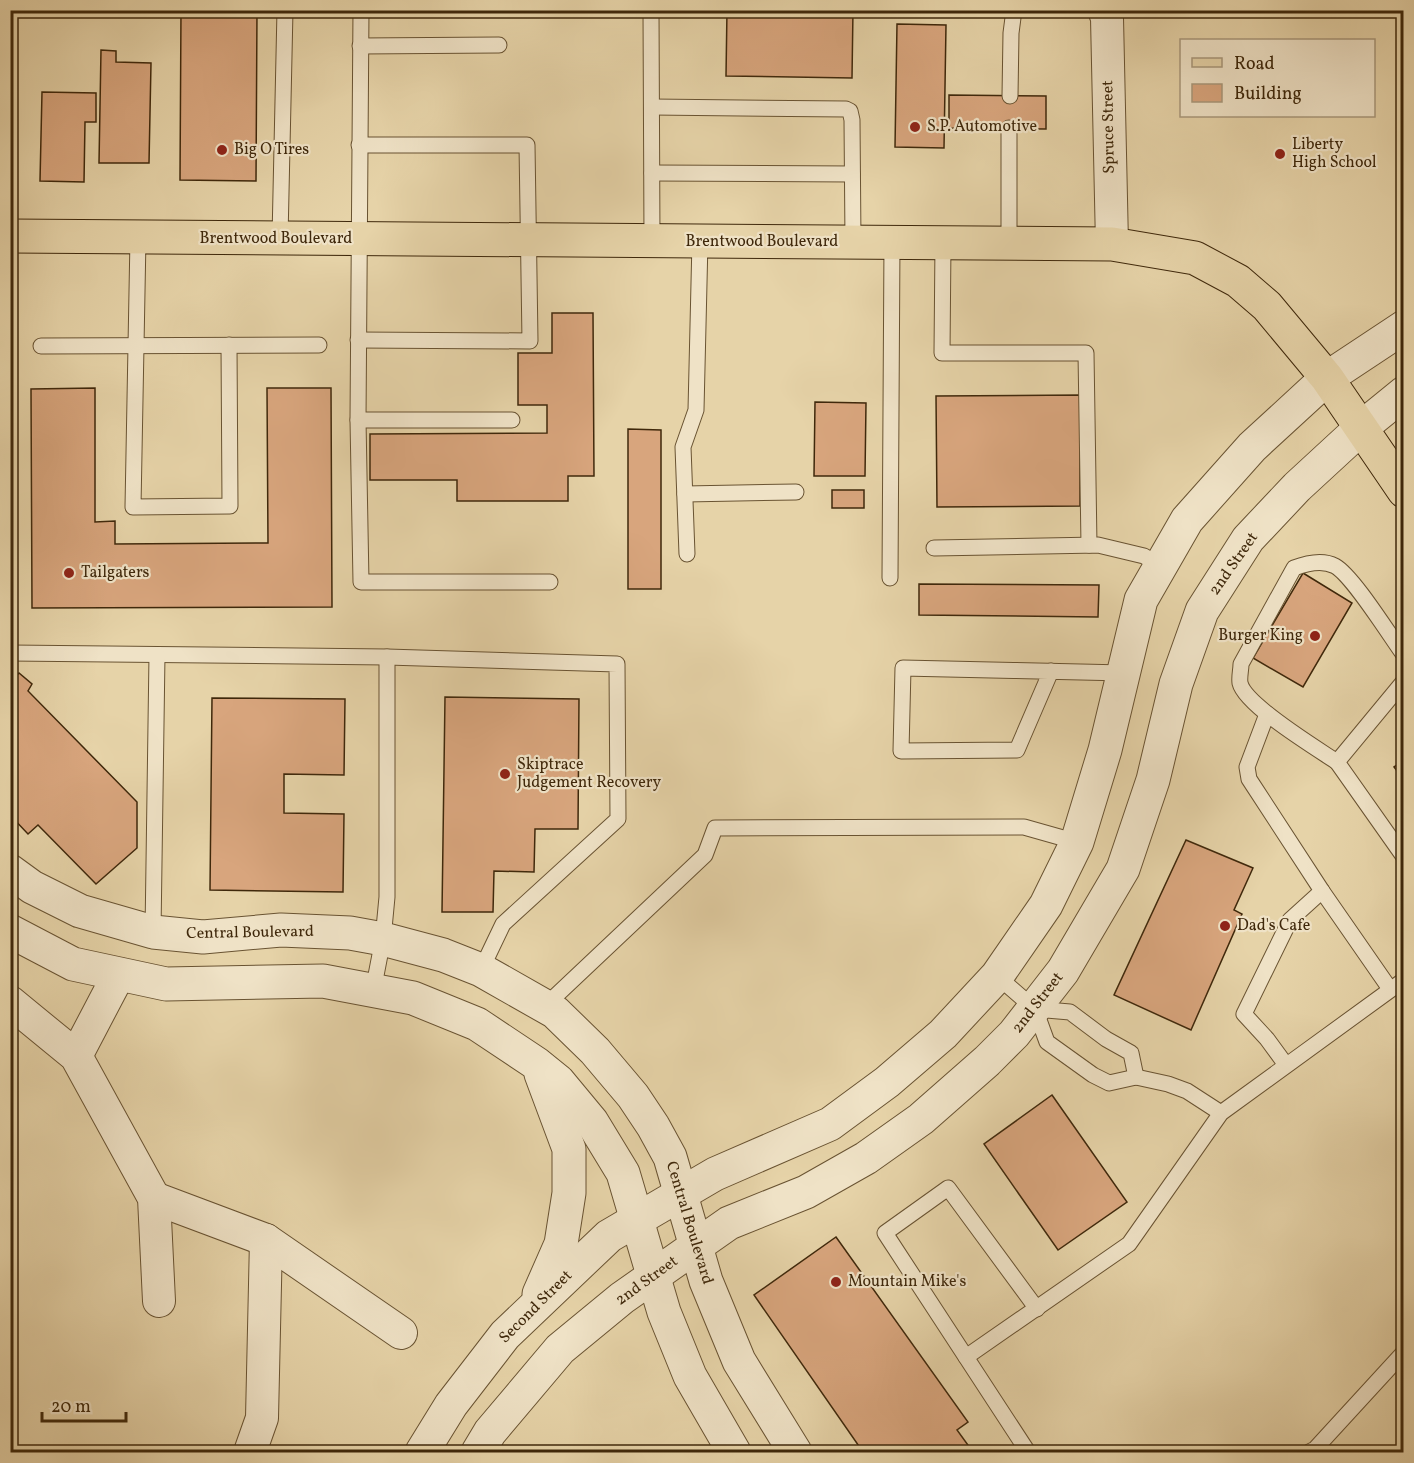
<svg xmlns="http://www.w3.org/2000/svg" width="1414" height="1463" font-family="Vollkorn,serif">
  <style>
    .building { fill: #d8a57d; stroke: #3f280b; stroke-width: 1.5 }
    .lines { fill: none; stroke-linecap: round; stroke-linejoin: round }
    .service-casing { stroke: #695332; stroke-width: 17 }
    .minor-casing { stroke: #695332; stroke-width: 34 }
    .tertiary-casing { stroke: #695332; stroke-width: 35 }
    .primary-casing { stroke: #3f280b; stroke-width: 35 }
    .service { stroke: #efe2c6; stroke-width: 15 }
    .minor { stroke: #efe2c6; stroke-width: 32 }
    .tertiary { stroke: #efe2c6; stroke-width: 33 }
    .primary { stroke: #e6d3a8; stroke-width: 33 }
    .poi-dot { fill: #8f2418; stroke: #efe2c6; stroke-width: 2 }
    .labels { text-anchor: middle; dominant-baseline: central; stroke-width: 4.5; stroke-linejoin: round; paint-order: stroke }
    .poi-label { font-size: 16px; fill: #3f280b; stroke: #efe2c6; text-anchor: start }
    .street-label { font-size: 16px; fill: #3f280b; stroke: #efe2c6 }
  </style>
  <rect width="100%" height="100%" fill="#e6d3a8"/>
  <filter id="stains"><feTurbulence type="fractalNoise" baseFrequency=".00333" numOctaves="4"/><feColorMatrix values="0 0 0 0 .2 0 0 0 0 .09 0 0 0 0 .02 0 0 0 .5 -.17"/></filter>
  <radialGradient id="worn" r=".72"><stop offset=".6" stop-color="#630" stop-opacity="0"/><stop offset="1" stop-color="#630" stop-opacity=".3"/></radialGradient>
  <g class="building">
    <path d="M181 10H257L256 181 180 180Z"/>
    <path d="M727 10H853L852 78 726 76Z"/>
    <path d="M897 24 946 25 944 148 895 147Z"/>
    <path d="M101 50 116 51V62L151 63 149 163H99Z"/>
    <path d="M42 92 96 93V122H85L84 182 40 181Z"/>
    <path d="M949 95 1046 96V129L949 128Z"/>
    <path d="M10 310 13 526H10Z"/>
    <path d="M552 313H593L594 476H568V501H457V480H370V434L547 433V405H518V353H552Z"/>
    <path d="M95 388V522L115 521V544L268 543 267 388H331L332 607 32 608 31 389Z"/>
    <path d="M1080 395V506L937 507 936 396Z"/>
    <path d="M815 402 866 403 865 476H814Z"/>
    <path d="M628 429 661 430V589H628Z"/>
    <rect x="832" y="490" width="32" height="18"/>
    <path d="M1303 573 1352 603 1303 687 1253 658Z"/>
    <path d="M919 584 1099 585 1098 617 919 615Z"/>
    <path d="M10 673 14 678 19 673 32 684 28 691 137 802V848L96 884 38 825 28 834 10 815Z"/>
    <path d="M445 697 579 699 578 829H535L534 872 494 871 493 912H442Z"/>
    <path d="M212 698 345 699 344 775 284 774V813L344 814 343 892 210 890Z"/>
    <path d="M1404 760V780L1394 767Z"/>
    <path d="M1186 840 1253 868 1234 910 1242 914 1191 1030 1114 995Z"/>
    <path d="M1052 1095 1127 1202 1058 1250 984 1144Z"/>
    <path d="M836 1237 968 1422 957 1430 973 1452H863L754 1295Z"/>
  </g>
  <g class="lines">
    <defs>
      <g id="service">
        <path d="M361 10 358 420 361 582H550"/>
        <path d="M651 10 652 241"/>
        <path d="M360 46 499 45"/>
        <path d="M1010 96 1011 33 1014 10"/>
        <path d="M652 107 846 109 850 111 852 120 853 242"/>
        <path d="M652 173 852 174"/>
        <path d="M138 238 133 507 230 506 229 345"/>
        <path d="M280 238 285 10"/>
        <path d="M943 243 942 353H1086L1089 545"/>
        <path d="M1009 243V128"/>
        <path d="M358 340 530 341 527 145H359"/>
        <path d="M41 346 319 345"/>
        <path d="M358 420H512"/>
        <path d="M685 494 796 492"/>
        <path d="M934 548 1098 545 1144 556 1161 566"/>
        <path d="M687 554 683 447 696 410 700 241"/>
        <path d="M890 578 892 242"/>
        <path d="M10 653 387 657 617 664 618 819 503 924 481 970"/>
        <path d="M1051 671 1017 750 901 751 903 668C977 670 1050 671 1124 673"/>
        <path d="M1404 681 1337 762 1404 857"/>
        <path d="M1267 714 1247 767 1249 779 1322 891 1390 989"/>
        <path d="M1337 762C1316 748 1245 705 1240 683 1239 677 1241 670 1241 664L1294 568C1307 563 1322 559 1335 566 1353 576 1390 636 1404 655"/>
        <path d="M153 932 157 655"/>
        <path d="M997 976 1035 1009 1047 1042 1093 1075 1109 1083 1136 1077 1168 1084 1187 1091 1221 1113"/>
        <path d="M373 991 383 939 387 897V657"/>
        <path d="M545 1006 705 855 715 828 1024 827 1077 842"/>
        <path d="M1035 1009 1070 1012 1106 1039 1131 1053 1136 1077"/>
        <path d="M1286 1065 1267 1039 1244 1014 1290 920 1322 891"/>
        <path d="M966 1357 1129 1244 1221 1113 1404 980"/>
        <path d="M1028 1452 885 1233 948 1188 1037 1309"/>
        <path d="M1309 1452 1315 1449 1404 1352"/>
      </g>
      <g id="minor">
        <path d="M1104 10 1107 18 1112 244"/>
        <path d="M10 1002 76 1056 154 1198 159 1301"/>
        <path d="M76 1056 119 974"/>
        <path d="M154 1198 266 1240 401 1333"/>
        <path d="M250 1452 262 1418 266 1240"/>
      </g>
      <g id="tertiary">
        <path d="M10 871 32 887 80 911 153 932 203 937 281 930 350 933 383 939 443 955 481 970 555 1012 595 1051 633 1096 653 1126 670 1157 706 1281 739 1361 795 1452"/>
        <path d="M10 931 73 964 166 984 323 981 413 998 477 1024 537 1064 558 1081 592 1122 623 1173 664 1312 690 1376 734 1452"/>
        <path d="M539 1294 561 1244 569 1193V1149L541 1074"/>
        <path d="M422 1452 451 1405 505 1335 609 1236 715 1174 830 1124 887 1082 943 1034 997 976 1046 905 1077 842 1105 750 1141 600 1187 520 1252 447 1327 378 1404 327"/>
        <path d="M478 1452 490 1432 560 1349 622 1298 729 1223 806 1192 866 1158 921 1119 987 1061 1014 1034 1063 971 1123 869 1153 780 1176 684 1202 611 1248 539 1297 487 1361 428 1404 393"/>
      </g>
      <path id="primary" d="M10 236 1112 244 1195 258 1238 281 1267 306 1327 378 1404 491"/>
    </defs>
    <use href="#service" class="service-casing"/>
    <use href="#minor" class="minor-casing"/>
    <use href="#tertiary" class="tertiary-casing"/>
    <use href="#primary" class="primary-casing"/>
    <use href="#service" class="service"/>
    <use href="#minor" class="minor"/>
    <use href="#tertiary" class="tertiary"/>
    <use href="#primary" class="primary"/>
  </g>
  <g class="poi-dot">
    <circle cx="915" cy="127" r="6"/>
    <circle cx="222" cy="150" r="6"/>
    <circle cx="1280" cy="154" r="6"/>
    <circle cx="69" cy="573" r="6"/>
    <circle cx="1315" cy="636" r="6"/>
    <circle cx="505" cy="774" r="6"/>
    <circle cx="1225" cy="926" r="6"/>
    <circle cx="836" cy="1282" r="6"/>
  </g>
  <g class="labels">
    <g class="poi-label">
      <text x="927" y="127">S.P. Automotive</text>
      <text x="1292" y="145">Liberty<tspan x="1292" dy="18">High School</tspan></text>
      <text x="234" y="150">Big O Tires</text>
      <text x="81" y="573">Tailgaters</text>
      <text x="1303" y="636" text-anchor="end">Burger King</text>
      <text x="517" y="765">Skiptrace<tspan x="517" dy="18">Judgement Recovery</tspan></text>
      <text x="1237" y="926">Dad's Cafe</text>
      <text x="848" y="1282">Mountain Mike's</text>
    </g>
    <g class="street-label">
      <text transform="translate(1109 127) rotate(-91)">Spruce Street</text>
      <text x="276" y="239">Brentwood Boulevard</text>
      <text x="762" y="242">Brentwood Boulevard</text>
      <text transform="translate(1234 564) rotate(-55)">2nd Street</text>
      <text transform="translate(250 933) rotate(-1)">Central Boulevard</text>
      <text transform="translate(1038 1003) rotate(-52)">2nd Street</text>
      <text transform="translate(689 1223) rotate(73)">Central Boulevard</text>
      <text transform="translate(647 1281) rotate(-36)">2nd Street</text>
      <text transform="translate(536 1307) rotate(-45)">Second Street</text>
    </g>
  </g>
  <rect width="1414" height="1463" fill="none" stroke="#e6d3a8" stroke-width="36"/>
  <rect x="12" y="12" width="1390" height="1439" fill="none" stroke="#3f280b" stroke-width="3"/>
  <rect x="18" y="18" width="1378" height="1427" fill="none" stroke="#3f280b" stroke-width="1.5"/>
  <rect x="1180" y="39" width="195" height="78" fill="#efe2c6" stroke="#a9987b" stroke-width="1.5"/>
  <rect x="1192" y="58" width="30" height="9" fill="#e6d3a8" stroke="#a9987b" stroke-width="1.5"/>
  <text x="1234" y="69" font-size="18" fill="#3f280b">Road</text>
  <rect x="1192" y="84" width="30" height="18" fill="#d8a57d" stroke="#a9987b" stroke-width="1.5"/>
  <text x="1234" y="99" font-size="18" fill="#3f280b">Building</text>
  <path d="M42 1412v9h84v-9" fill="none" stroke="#3f280b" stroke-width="3"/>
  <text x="51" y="1412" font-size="18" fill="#3f280b" stroke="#efe2c6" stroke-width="4.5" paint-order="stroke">20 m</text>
  <rect width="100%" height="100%" filter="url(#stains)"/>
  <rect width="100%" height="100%" fill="url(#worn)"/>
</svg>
